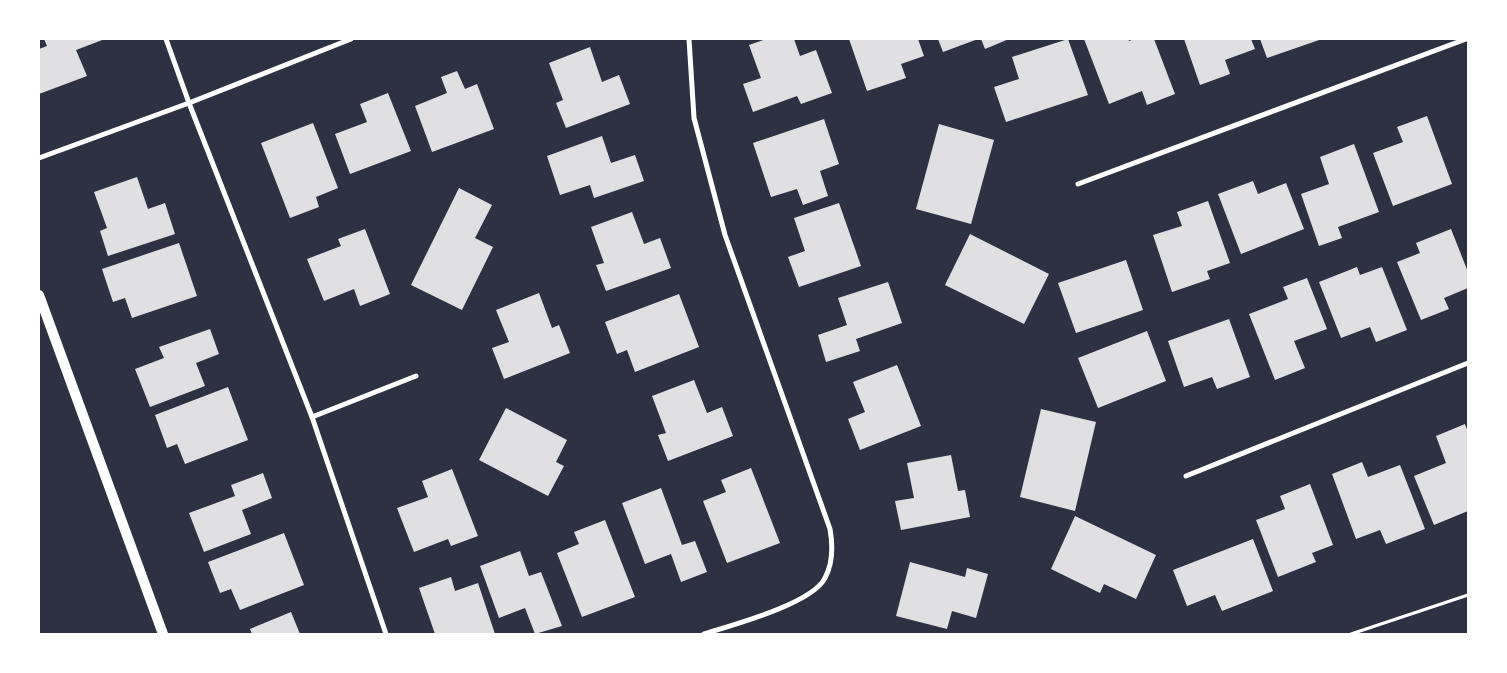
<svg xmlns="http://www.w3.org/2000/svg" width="1507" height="673" font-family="'Golos Text',sans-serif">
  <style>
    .building { fill: #e0e0e3 }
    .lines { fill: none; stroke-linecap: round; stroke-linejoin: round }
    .path { stroke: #fff; stroke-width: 3 }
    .minor { stroke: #fff; stroke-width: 5 }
    .secondary { stroke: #fff; stroke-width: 10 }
  </style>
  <rect width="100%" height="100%" fill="#2d3142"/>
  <g class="building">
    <path d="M44 39H105L76 50 87 76 39 94V49L47 46Z"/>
    <path d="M766 39H794L800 56 816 50 832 93 801 104 797 96 753 112 743 84 761 78 749 45Z"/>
    <path d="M849 39H918L924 56 901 64 906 78 867 91Z"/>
    <path d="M938 39H978L943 52Z"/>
    <path d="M981 39H1009L985 49Z"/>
    <path d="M1068 39 1088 95 1006 122 994 87 1019 79 1012 57Z"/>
    <path d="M1084 39H1128L1129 41 1135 39H1154L1175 94 1147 105 1142 91 1109 104Z"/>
    <path d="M1184 39H1251L1255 49 1225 60 1230 74 1200 85Z"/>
    <path d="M1260 39H1322L1267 58Z"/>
    <path d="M590 47 602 82 619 75 630 104 566 128 556 103 563 100 549 63Z"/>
    <path d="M457 71 465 89 477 84 494 129 432 152 415 106 447 93 441 77Z"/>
    <path d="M388 93 411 151 350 174 335 134 367 122 360 104Z"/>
    <path d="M1427 116 1452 184 1393 206 1373 153 1403 142 1397 127Z"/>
    <path d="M824 119 839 164 820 171 828 196 803 205 797 189 771 197 753 143Z"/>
    <path d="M313 123 338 188 316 197 319 207 290 218 261 143Z"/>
    <path d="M939 124 994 140 971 224 916 209Z"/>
    <path d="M602 136 611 163 635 155 644 181 594 198 590 185 560 195 547 156Z"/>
    <path d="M1354 144 1379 212 1338 227 1342 238 1319 246 1301 194 1329 184 1320 157Z"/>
    <path d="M137 177 148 209 165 203 175 234 108 256 100 231 107 228 94 192Z"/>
    <path d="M1253 181 1258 194 1286 183 1304 229 1241 254 1218 194Z"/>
    <path d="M459 188 492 205 475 238 493 247 462 310 411 285Z"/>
    <path d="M1208 201 1230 263 1207 271 1210 279 1172 292 1153 235 1182 226 1177 212Z"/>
    <path d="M839 203 861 266 799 287 788 257 805 251 794 218Z"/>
    <path d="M632 212 644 244 660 238 671 268 606 291 596 265 604 263 591 227Z"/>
    <path d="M365 229 390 294 360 306 354 289 324 301 307 259 341 246 338 239Z"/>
    <path d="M1451 229 1468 272V288L1444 298 1449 309 1421 320 1397 262 1420 253 1416 243Z"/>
    <path d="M970 234 1049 274 1024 324 945 285Z"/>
    <path d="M179 243 197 296 132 318 125 298 113 302 102 269Z"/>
    <path d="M1126 260 1143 310 1076 333 1058 283Z"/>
    <path d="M1357 267 1360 275 1382 267 1407 330 1376 342 1370 327 1341 338 1319 282Z"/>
    <path d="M1307 278 1327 329 1294 341 1305 368 1275 380 1249 314 1288 299 1283 287Z"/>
    <path d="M888 282 902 323 856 339 860 351 826 362 818 335 847 325 838 298Z"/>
    <path d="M539 293 552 328 559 325 570 353 504 379 492 348 509 342 496 310Z"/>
    <path d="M679 294 699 347 635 372 627 350 617 354 605 322Z"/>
    <path d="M1229 319 1250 377 1217 389 1212 377 1184 387 1168 341Z"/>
    <path d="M210 329 219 354 196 363 205 386 150 407 135 369 164 358 159 347Z"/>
    <path d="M1147 331 1166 381 1098 408 1078 358Z"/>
    <path d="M897 365 921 426 860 450 848 419 865 412 853 382Z"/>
    <path d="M694 380 707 413 722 407 733 436 668 461 658 435 666 433 652 396Z"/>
    <path d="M228 387 248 440 185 464 177 444 167 448 155 415Z"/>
    <path d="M506 408 567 440 556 462 564 466 548 496 479 460Z"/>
    <path d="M1041 409 1096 422 1075 511 1020 497Z"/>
    <path d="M1465 424 1468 432V511L1434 525 1414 476 1446 463 1436 436Z"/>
    <path d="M951 455 958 491 965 490 970 517 901 530 895 501 914 498 907 463Z"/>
    <path d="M1362 462 1368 477 1400 465 1425 529 1386 544 1380 530 1356 539 1332 474Z"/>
    <path d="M751 468 780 543 727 563 703 501 726 492 721 480Z"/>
    <path d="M452 469 478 536 451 546 448 539 414 552 397 508 428 497 422 481Z"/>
    <path d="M263 473 272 498 242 510 251 534 204 552 189 513 235 496 231 485Z"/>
    <path d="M1310 484 1333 545 1312 553 1316 562 1278 577 1256 520 1285 509 1280 496Z"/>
    <path d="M661 488 682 545 695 541 707 572 681 582 671 554 645 564 622 503Z"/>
    <path d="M1075 516 1156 555 1136 599 1104 584 1100 593 1051 569Z"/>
    <path d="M605 520 635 597 582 617 557 553 579 544 574 532Z"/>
    <path d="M284 533 304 585 240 610 231 589 220 593 208 562Z"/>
    <path d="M1253 539 1273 591 1222 611 1215 595 1187 606 1173 570Z"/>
    <path d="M520 551 529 576 541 572 562 626 535 634 525 608 499 618 480 566Z"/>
    <path d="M910 562 965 577 967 568 988 574 976 618 952 611 947 629 896 616Z"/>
    <path d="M451 577 455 591 478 583 495 634H435L419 588Z"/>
    <path d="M291 612 300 634H252L250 629Z"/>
  </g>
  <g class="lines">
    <path class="path" d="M1351 634 1468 595"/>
    <g class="minor">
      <path d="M166 39 189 103 312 417 386 634"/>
      <path d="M689 39 694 118 725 235 830 529C833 546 833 563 825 578 812 604 732 625 704 634"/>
      <path d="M39 158 189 103 351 39"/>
      <path d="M1078 184 1466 39"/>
      <path d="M312 417 416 376"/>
      <path d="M1186 476 1468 363"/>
    </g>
    <path class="secondary" d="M39 295 163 634"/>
  </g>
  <rect width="1507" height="673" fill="none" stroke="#ffffff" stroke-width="80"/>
</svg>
